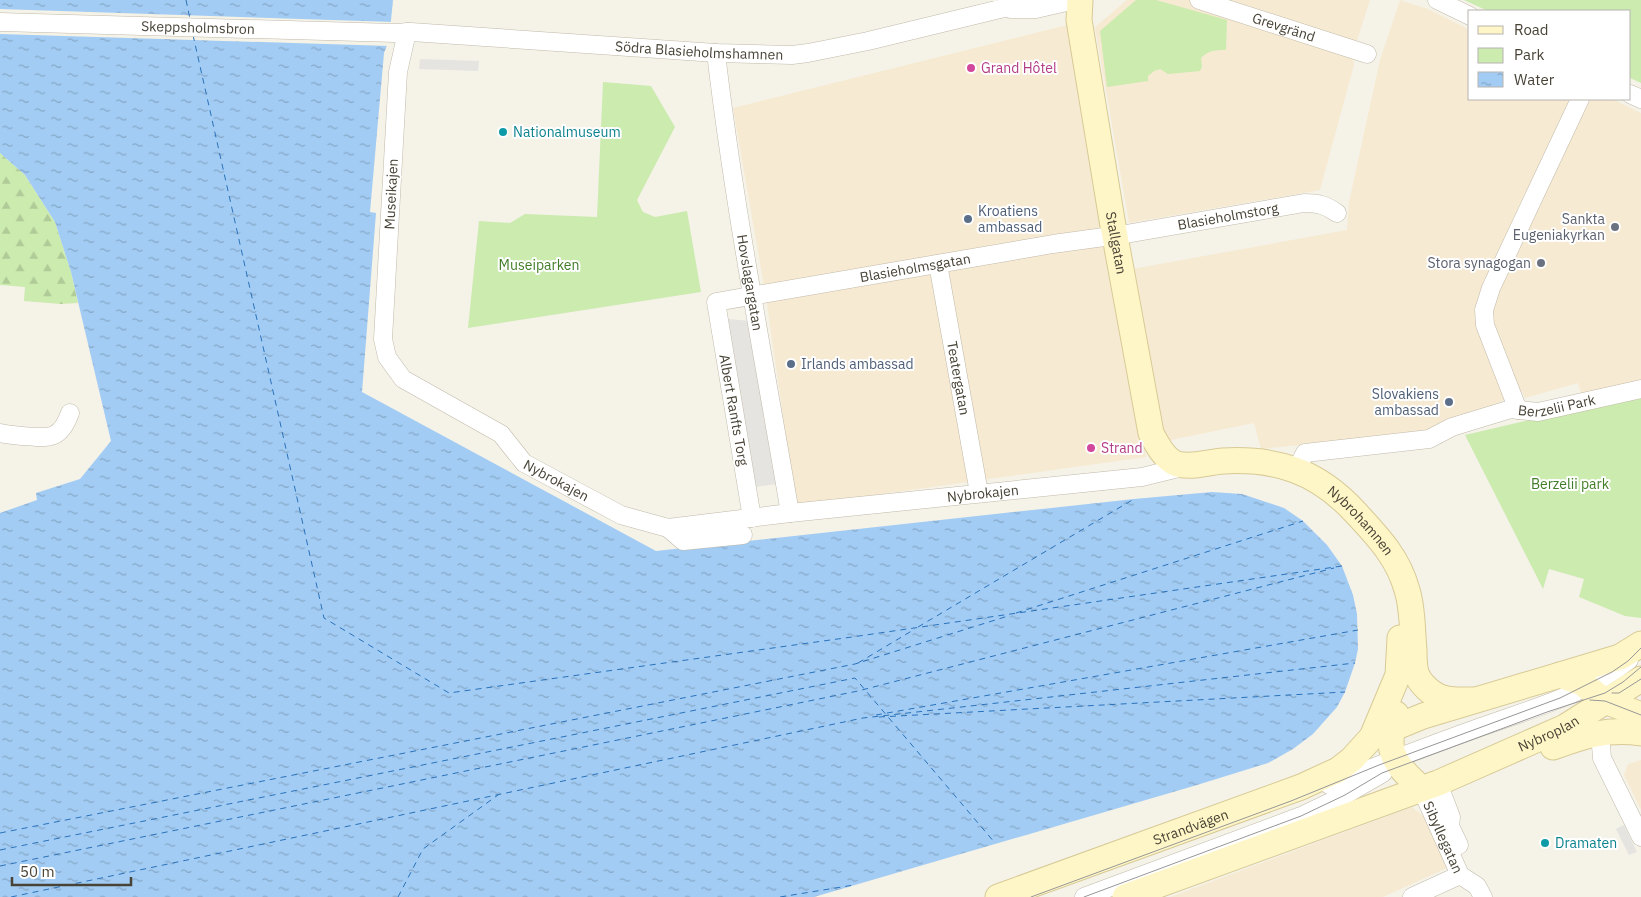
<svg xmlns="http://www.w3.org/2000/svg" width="1641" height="897" font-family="'IBM Plex Sans',sans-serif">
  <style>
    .commercial { fill: #f7ead2 }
    .forest { fill: url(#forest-firs) }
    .green { fill: #cbebaf }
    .parking { fill: #e6e4e0 }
    .water { fill: url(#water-ripples) }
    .pier { fill: #f5f2e8 }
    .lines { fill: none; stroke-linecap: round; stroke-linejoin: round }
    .ferry { stroke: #2a72ba; stroke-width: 1; stroke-dasharray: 6 5; stroke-linecap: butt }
    .street-casing { stroke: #c1baaa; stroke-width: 19 }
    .secondary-casing { stroke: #d7ca96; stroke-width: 27 }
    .street { stroke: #fff; stroke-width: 18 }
    .secondary { stroke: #fff6c7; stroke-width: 25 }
    .tram { stroke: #979797; stroke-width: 1 }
    .hotel-dot { fill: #d1479c; stroke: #fff; stroke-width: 2 }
    .culture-dot { fill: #0f9aa8; stroke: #fff; stroke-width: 2 }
    .service-dot { fill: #5c6f8a; stroke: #fff; stroke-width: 2 }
    .worship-dot { fill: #6b7280; stroke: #fff; stroke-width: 2 }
    .labels { text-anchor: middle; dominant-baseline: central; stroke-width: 4; stroke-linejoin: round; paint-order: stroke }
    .street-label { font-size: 14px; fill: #484336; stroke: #fff }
    .hotel-label { font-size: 14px; fill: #b23c85; stroke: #fff; text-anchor: start }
    .culture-label { font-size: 14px; fill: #0d838f; stroke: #fff; text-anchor: start }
    .service-label { font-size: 14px; fill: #4e5e75; stroke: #fff; text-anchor: start }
    .worship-label { font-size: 14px; fill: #5b616d; stroke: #fff; text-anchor: end }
    .park-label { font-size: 14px; fill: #407d26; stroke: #fff }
  </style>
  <defs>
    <pattern id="forest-firs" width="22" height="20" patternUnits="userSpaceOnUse" patternTransform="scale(1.25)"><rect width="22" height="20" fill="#cbebaf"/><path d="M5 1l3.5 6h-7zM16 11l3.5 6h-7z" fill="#b0cb97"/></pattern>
    <pattern id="water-ripples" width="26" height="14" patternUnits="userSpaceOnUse" patternTransform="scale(1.25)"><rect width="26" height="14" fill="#a2ccf4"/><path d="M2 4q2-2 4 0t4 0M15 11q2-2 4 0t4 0" fill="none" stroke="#86a7c6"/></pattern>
  </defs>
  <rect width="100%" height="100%" fill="#f5f2e8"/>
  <g class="commercial">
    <path d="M1127 0H1370L1353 53 1354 65 1320 190 1129 223 1095 27Z"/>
    <path d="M1400 0 1428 9 1470 30V99H1612L1641 113V382L1581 393 1578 383 1525 398 1522 391 1470 417 1422 433 1261 449 1254 423 1166 441 1127 270 1347 230 1349 202 1380 60Z"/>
    <path d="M1067 25 1108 226 765 292 733 108Z"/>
    <path d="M1110 243 1146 457 796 506 766 298Z"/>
    <path d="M1641 760V810L1624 775 1628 764Z"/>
    <path d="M1412 807 1426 818 1449 867 1383 897H1170Z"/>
  </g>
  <path class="forest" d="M0 153 25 175 55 222 71 272 78 303 61 304 24 301 25 287 0 285Z"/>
  <g class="green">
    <path d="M1136 0H1156L1227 20 1226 50C1215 50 1209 50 1201 58L1202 67 1200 71 1168 74 1160 69 1154 71 1148 76V81L1107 87 1100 31Z"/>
    <path d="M1464 0H1641V83L1630 78V11H1488Z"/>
    <path d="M603 82 651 86 675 127 637 200 643 212 655 217 687 211 701 292 468 328 479 221 510 223 525 214 597 217Z"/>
    <path d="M1641 396V618L1625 616 1579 597 1584 579 1549 569 1543 589 1465 435 1577 409Z"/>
  </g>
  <g class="parking">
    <path d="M420 59 479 61 478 71 419 69Z"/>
    <path d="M728 319 751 321 777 484 755 487Z"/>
    <path d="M1624 825 1637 852 1629 855 1616 829Z"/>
  </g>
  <path class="water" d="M0 0H393L389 40 384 53 370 212 376 213 362 392 656 551 1134 499 1212 492 1242 494 1284 508 1303 521 1327 545 1342 566 1353 595 1357 614 1358 649 1355 663 1345 692 1337 707 1313 734 1293 749 1268 763 1197 785 814 897H0V513L37 500 36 493 80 479 111 441 71 272 55 222 25 175 0 153Z"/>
  <path class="pier" d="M0 9 394 22V26L389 46 0 34Z"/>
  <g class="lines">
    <g class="ferry">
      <path d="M186 0 190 19"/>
      <path d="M193 35 324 618 449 693 852 637 1342 566"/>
      <path d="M1016 613 1303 521"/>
      <path d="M918 627 1134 499"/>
      <path d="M858 663 915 629"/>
      <path d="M876 715 1358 630"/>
      <path d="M879 717 1345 692"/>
      <path d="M0 833 855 664 1008 616"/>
      <path d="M0 850 855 678 995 843"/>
      <path d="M0 866 858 691 1334 568"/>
      <path d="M11 897 863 718 1355 663"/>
      <path d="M398 897 423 849 498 795"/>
      <path d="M780 897 854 885"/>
    </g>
    <defs>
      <g id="street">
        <path id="s1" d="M1199 0 1367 54"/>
        <path d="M1437 0 1470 16"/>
        <path d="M1010 9H1036L1075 0"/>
        <path id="s2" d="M0 22 395 33 411 32 716 53 792 55 808 53 868 41 1000 9 1025 0"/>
        <path id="s3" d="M407 32 398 72 383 339 387 357 403 379 501 434 524 463 621 515 668 528 790 513 1142 477 1187 466"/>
        <path id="s4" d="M716 53C734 207 764 360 790 513"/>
        <path d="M1630 94 1641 99"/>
        <path id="s5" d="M938 264 979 493"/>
        <path d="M1518 410 1485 325 1484 310 1491 288 1580 99"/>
        <path d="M0 433C7 435 16 435 23 436 48 438 60 441 70 413"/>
        <path id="s6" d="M1296 470 1305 453 1429 439 1452 427 1511 409 1538 412 1641 389"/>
        <path id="s7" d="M752 518 716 302 1053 244 1126 234 1304 203C1318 203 1326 205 1337 213"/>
        <path d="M668 528 683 541 743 535"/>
        <path d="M1600 732 1602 758 1641 837"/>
        <path d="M1438 783 1451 817 1450 826 1459 845"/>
        <path d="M1329 785C1379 765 1430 745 1481 727 1531 709 1587 694 1629 660"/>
        <path id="s8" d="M1421 788 1460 875 1477 886 1483 897"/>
        <path d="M1084 897 1301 816 1345 795 1383 773"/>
        <path d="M1412 897 1460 875"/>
      </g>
      <g id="secondary">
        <path id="s9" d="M1080 0 1079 20 1112 220 1151 433C1156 443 1165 460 1177 464 1192 468 1208 462 1223 461 1277 458 1317 471 1355 512 1378 537 1398 557 1407 590 1413 609 1412 630 1414 650 1414 658 1414 666 1416 673 1420 684 1432 695 1443 698 1453 701 1463 700 1473 700"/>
        <path d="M1560 675 1582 683 1605 701 1641 715"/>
        <path d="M1396 714C1394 723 1391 733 1391 742 1391 762 1408 776 1421 788"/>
        <path d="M1372 737 1423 716 1620 657 1641 644"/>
        <path d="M1553 747C1583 736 1608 728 1641 733"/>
        <path id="s10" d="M998 897 1301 787 1338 770 1352 759 1372 737 1398 675 1400 638"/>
        <path id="s11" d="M1125 897 1438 783 1565 727 1641 679"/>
      </g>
    </defs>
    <use href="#street" class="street-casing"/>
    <use href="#secondary" class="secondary-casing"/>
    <use href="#street" class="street"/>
    <use href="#secondary" class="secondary"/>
    <g class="tram">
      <path d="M1612 693H1619L1641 679"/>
      <path d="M1590 700 1605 701 1641 715"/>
      <path d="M1031 897 1291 801 1379 765 1560 698 1612 672 1628 661 1641 648"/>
      <path d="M1084 897 1301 816 1345 795 1382 773 1547 712 1605 693 1623 682 1641 667"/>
    </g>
  </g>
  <g class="hotel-dot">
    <circle cx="971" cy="68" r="5"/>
    <circle cx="1091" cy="448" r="5"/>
  </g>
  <g class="culture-dot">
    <circle cx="503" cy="132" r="5"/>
    <circle cx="1545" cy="843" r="5"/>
  </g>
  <g class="service-dot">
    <circle cx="968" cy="219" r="5"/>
    <circle cx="791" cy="364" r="5"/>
    <circle cx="1449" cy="402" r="5"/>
  </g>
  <g class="worship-dot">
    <circle cx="1615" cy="227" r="5"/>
    <circle cx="1541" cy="263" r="5"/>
  </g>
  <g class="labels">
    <g class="street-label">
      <text stroke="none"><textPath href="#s1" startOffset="89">Grevgränd</textPath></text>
      <text stroke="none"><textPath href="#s2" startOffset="198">Skeppsholmsbron</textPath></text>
      <text stroke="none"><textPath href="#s2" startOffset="700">Södra Blasieholmshamnen</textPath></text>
      <text transform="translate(391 194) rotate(-87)">Museikajen</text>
      <text stroke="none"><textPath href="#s7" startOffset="738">Blasieholmstorg</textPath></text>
      <text stroke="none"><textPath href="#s9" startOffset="246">Stallgatan</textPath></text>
      <text stroke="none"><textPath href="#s7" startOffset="421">Blasieholmsgatan</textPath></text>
      <text stroke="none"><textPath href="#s4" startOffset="232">Hovslagargatan</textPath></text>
      <text stroke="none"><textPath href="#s5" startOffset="116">Teatergatan</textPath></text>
      <text stroke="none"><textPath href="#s6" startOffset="278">Berzelii Park</textPath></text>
      <text transform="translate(734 410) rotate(80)">Albert Ranfts Torg</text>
      <text stroke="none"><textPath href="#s3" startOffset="540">Nybrokajen</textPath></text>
      <text stroke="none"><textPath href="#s3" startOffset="979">Nybrokajen</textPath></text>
      <text stroke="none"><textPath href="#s9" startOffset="684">Nybrohamnen</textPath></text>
      <text stroke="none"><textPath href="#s11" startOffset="454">Nybroplan</textPath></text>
      <text stroke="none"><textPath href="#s10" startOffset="205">Strandvägen</textPath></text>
      <text stroke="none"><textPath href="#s8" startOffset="54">Sibyllegatan</textPath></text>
    </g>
    <g class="hotel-label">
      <text x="981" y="68">Grand Hôtel</text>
      <text x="1101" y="448">Strand</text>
    </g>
    <g class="culture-label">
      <text x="513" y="132">Nationalmuseum</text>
      <text x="1555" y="843">Dramaten</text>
    </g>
    <g class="service-label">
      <text x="978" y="211">Kroatiens<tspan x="978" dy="16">ambassad</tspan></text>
      <text x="801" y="364">Irlands ambassad</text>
      <text x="1439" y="394" text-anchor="end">Slovakiens<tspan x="1439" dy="16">ambassad</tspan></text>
    </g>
    <g class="worship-label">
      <text x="1605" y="219">Sankta<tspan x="1605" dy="16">Eugeniakyrkan</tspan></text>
      <text x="1531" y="263">Stora synagogan</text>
    </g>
    <g class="park-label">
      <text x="539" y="265">Museiparken</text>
      <text x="1570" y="484">Berzelii park</text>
    </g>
  </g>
  <rect x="1468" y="10" width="162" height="90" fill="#ffffff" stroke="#b6b4af"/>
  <rect x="1478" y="26" width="25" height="8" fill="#fff6c7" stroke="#b6b4af"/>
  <text x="1514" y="35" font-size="15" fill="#484336">Road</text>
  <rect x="1478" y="48" width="25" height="15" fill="#cbebaf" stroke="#b6b4af"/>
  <text x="1514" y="60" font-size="15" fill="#484336">Park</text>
  <rect x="1478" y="72" width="25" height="15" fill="url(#water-ripples)" stroke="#b6b4af"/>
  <text x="1514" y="85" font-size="15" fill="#484336">Water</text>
  <path d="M12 877v8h119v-8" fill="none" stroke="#484336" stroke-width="2.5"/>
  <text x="20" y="877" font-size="15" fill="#484336" stroke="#ffffff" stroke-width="4" paint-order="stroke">50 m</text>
</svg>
